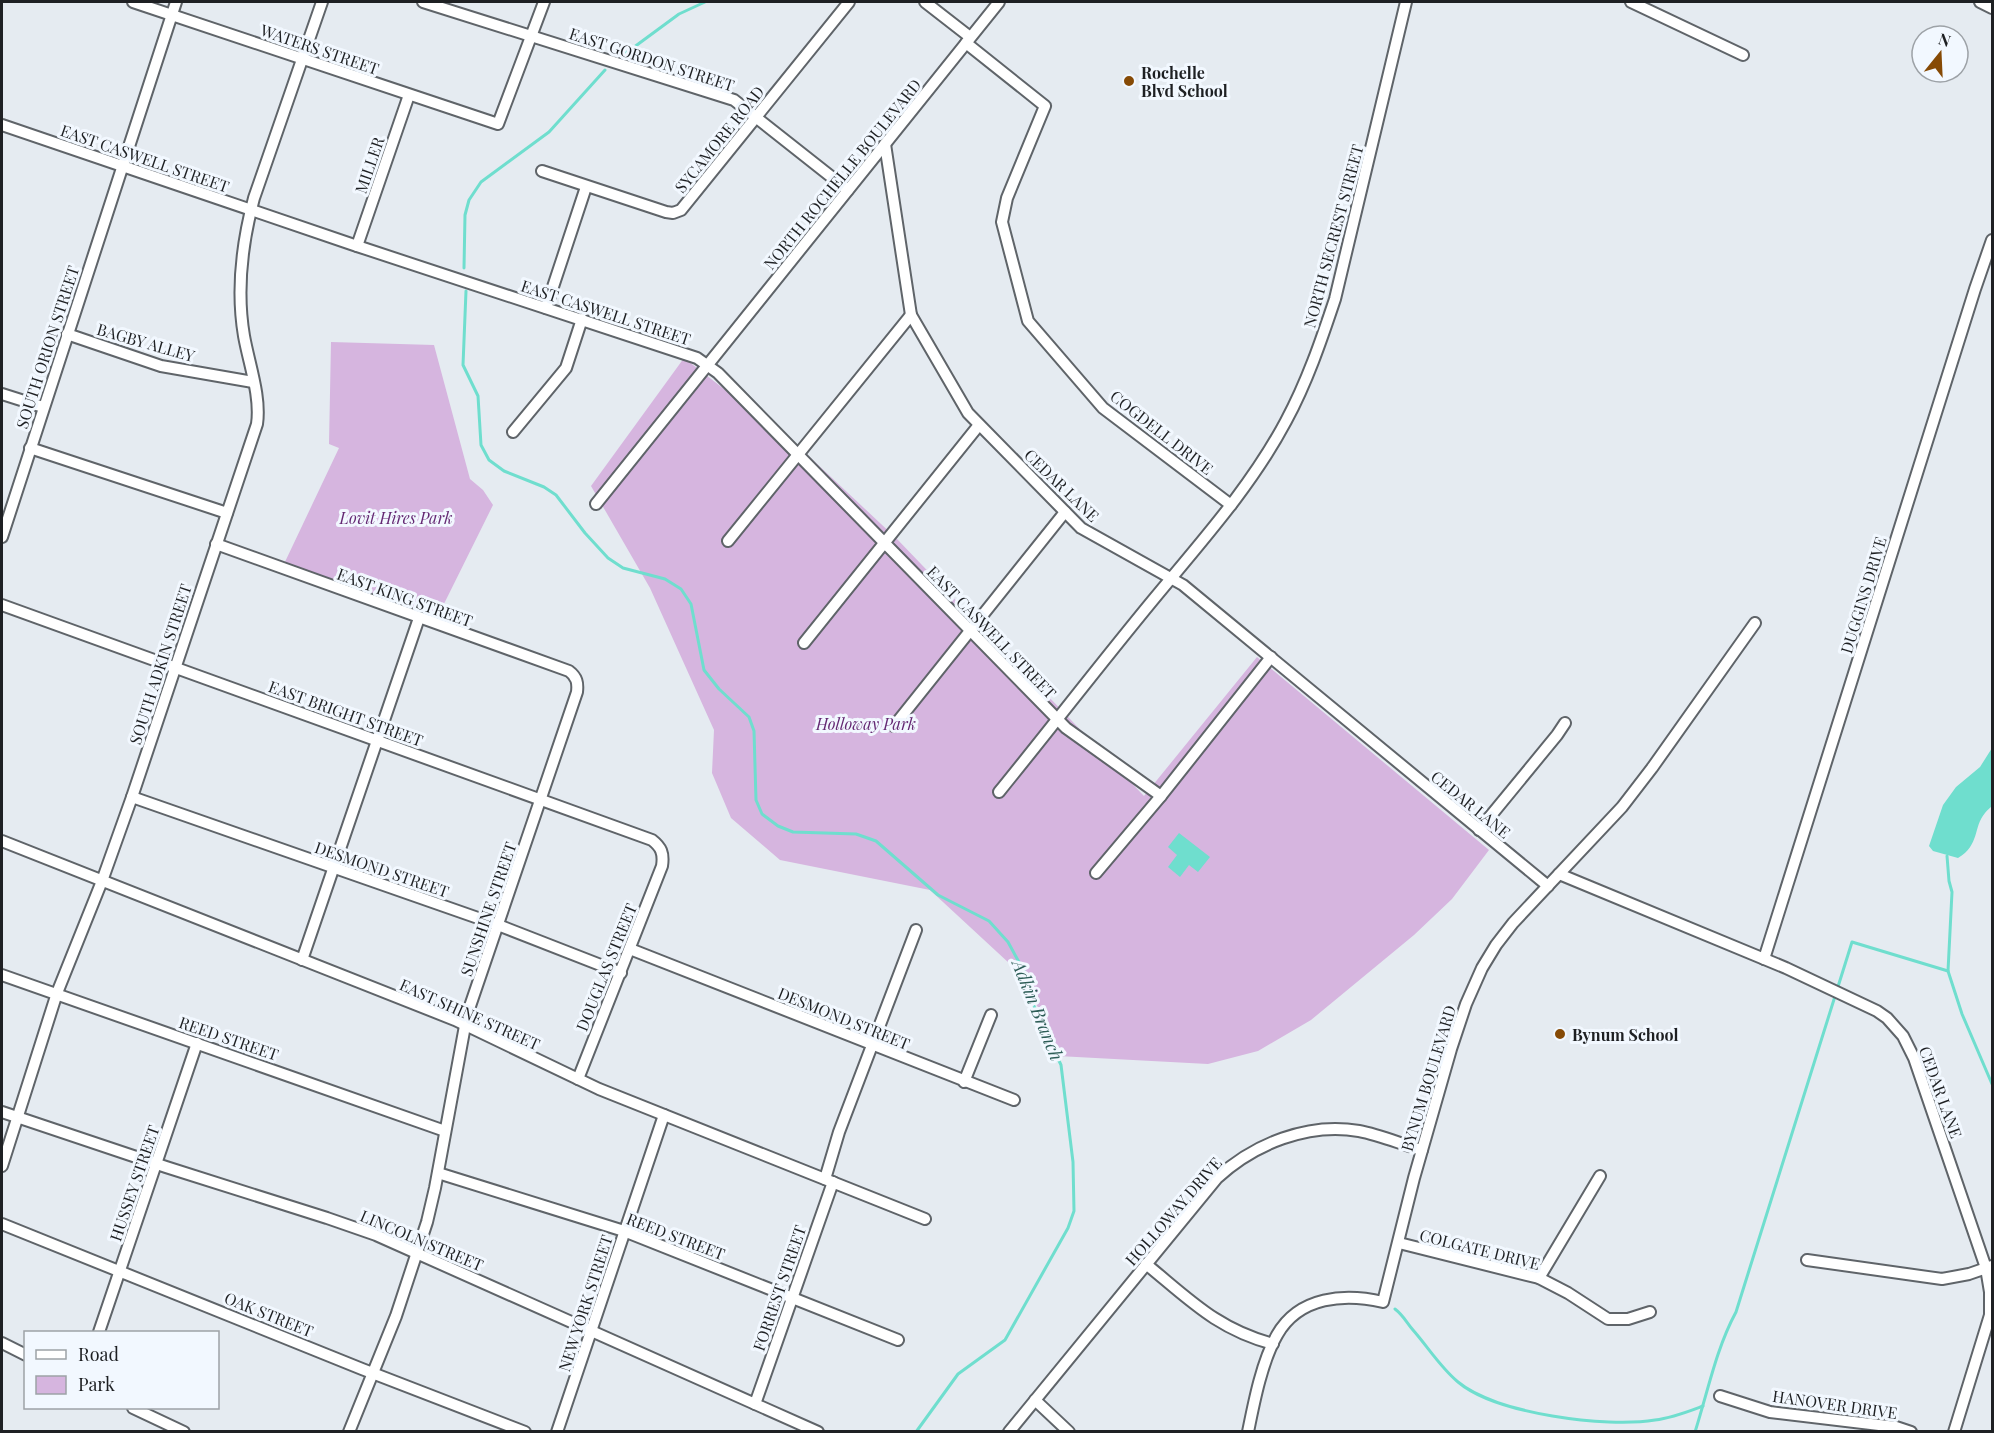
<svg xmlns="http://www.w3.org/2000/svg" width="1994" height="1433" font-family="'Playfair Display',serif">
  <style>
    .park { fill: #d6b5df }
    .water { fill: #6fdece }
    .lines { fill: none; stroke-linecap: round; stroke-linejoin: round }
    .stream { stroke: #6fdece; stroke-width: 3 }
    .minor-casing { stroke: #5f6469; stroke-width: 14 }
    .minor { stroke: #fff; stroke-width: 10 }
    .poi-dot { fill: #864a05; stroke: #f2f8ff; stroke-width: 2 }
    .labels { text-anchor: middle; dominant-baseline: central; stroke-width: 6; stroke-linejoin: round; paint-order: stroke }
    .street-label { font-size: 16px; fill: #1e2023; stroke: #f2f8ff }
    .poi-label { font-size: 16px; font-weight: bold; fill: #1e2023; stroke: #f2f8ff; text-anchor: start }
    .park-label { font-size: 16px; font-style: italic; fill: #642873; stroke: #f2f8ff }
    .water-label { font-size: 18px; font-style: italic; fill: #2d5d57; stroke: #f2f8ff }
  </style>
  <rect width="100%" height="100%" fill="#e5ebf1"/>
  <g class="park">
    <path d="M331 342 434 345 470 479 483 490 493 505 434 624 284 564 339 448 329 444Z"/>
    <path d="M684 358 799 447 897 539 1144 796 1257 657 1489 850 1452 899 1414 935 1311 1020 1258 1051 1208 1064 1058 1056 1047 1021 1010 964 930 890 780 860 731 818 712 773 714 730 650 588 591 486Z"/>
  </g>
  <g class="water">
    <path d="M1992 748V806C1990 808 1987 810 1985 813 1973 827 1980 845 1958 858L1933 851 1929 846 1943 805 1956 787 1980 767Z"/>
    <path d="M1179 833 1210 857 1198 872 1189 865 1180 877 1168 867 1177 855 1168 847Z"/>
  </g>
  <g class="lines">
    <g class="stream">
      <path d="M626 53 679 14 705 2"/>
      <path d="M464 268 465 215 469 200 481 182 549 132 605 70"/>
      <path d="M466 291 463 365 478 396 481 445 489 460 504 471 544 487 556 495 585 533 608 558 623 568 665 579 681 589 691 604 704 670 719 689 749 717 754 731 756 800 762 814 778 826 793 832 856 834 876 841 938 895 989 921 1008 942 1026 975 1032 1002 1061 1065 1073 1162 1074 1211 1068 1228 1005 1340 958 1374 916 1432"/>
      <path d="M1947 856 1949 881 1952 892 1948 971 1962 1014 1992 1084"/>
      <path d="M1395 1309C1403 1315 1407 1323 1413 1330 1428 1347 1440 1367 1458 1382 1496 1414 1606 1428 1655 1420 1672 1418 1687 1412 1703 1406"/>
      <path d="M1695 1432C1708 1391 1716 1349 1736 1312L1852 942 1948 971"/>
    </g>
    <defs>
      <g id="minor">
        <path d="M133 2 498 124 544 2"/>
        <path d="M423 2 734 100 848 190"/>
        <path d="M925 2 970 37"/>
        <path d="M1631 2 1743 55"/>
        <path d="M1980 2 1992 8"/>
        <path d="M966 43 1045 106 1007 198 1002 222 1028 321 1103 408 1231 505"/>
        <path d="M2 125 357 246 697 358 718 373 1066 728 1161 796"/>
        <path d="M885 144 911 315 968 413 1081 528 1183 585 1548 886"/>
        <path d="M542 171 666 212 673 213 681 210 849 2"/>
        <path d="M357 246 409 95"/>
        <path d="M546 308 586 187"/>
        <path d="M67 334 161 366 253 382"/>
        <path d="M2 394 43 407"/>
        <path d="M513 432 566 368 582 319"/>
        <path d="M30 448 227 513"/>
        <path d="M596 504 999 2"/>
        <path d="M2 537 176 2"/>
        <path d="M728 541 911 315"/>
        <path d="M216 544 569 671C577 677 578 683 577 692L467 1015 435 1188 427 1222 396 1316 349 1432"/>
        <path d="M2 605 652 840C661 847 664 853 662 866L578 1079"/>
        <path d="M804 643 979 425"/>
        <path d="M894 726 1065 512"/>
        <path d="M999 792C1051 728 1101 663 1153 600 1200 543 1251 487 1286 421 1307 382 1321 341 1335 299L1406 2"/>
        <path d="M132 797 498 925 621 973"/>
        <path d="M1479 830 1557 735 1565 723"/>
        <path d="M2 841 455 1020 599 1089 925 1219"/>
        <path d="M1096 873 1161 796 1271 657"/>
        <path d="M1559 874 1786 968 1877 1011 1887 1018 1903 1036 1914 1058 1986 1268 1990 1292V1315L1954 1432"/>
        <path d="M630 949 1014 1100"/>
        <path d="M1764 959 1975 289 1992 240"/>
        <path d="M302 960 419 618"/>
        <path d="M2 975 445 1131"/>
        <path d="M964 1082 991 1015"/>
        <path d="M2 1112 166 1167 327 1218 376 1235 818 1432"/>
        <path d="M2 1166 57 993 102 881 132 797 257 424C261 396 249 364 244 336 236 289 242 243 254 198L322 2"/>
        <path d="M438 1173 624 1231 898 1340"/>
        <path d="M825 1179 839 1132 916 930"/>
        <path d="M2 1224 362 1369 525 1432"/>
        <path d="M1399 1243 1539 1278 1568 1293 1608 1319H1628L1650 1312"/>
        <path d="M1807 1260 1942 1279 1969 1274 1992 1266"/>
        <path d="M1146 1264C1190 1300 1217 1329 1273 1344"/>
        <path d="M1539 1278 1600 1176"/>
        <path d="M99 1332 197 1043"/>
        <path d="M2 1343 26 1355"/>
        <path d="M1720 1396 1770 1412 1896 1427 1911 1432"/>
        <path d="M1035 1400 1069 1432"/>
        <path d="M755 1404 833 1182"/>
        <path d="M133 1408 184 1432"/>
        <path d="M557 1432 664 1115"/>
        <path d="M1009 1432 1217 1178C1254 1144 1308 1122 1359 1131 1380 1135 1401 1144 1422 1150"/>
        <path d="M1248 1432C1254 1402 1262 1361 1277 1335 1299 1296 1345 1293 1383 1302L1414 1178 1451 1049 1466 1004 1482 968 1496 945 1513 923 1622 807 1652 768 1755 623"/>
      </g>
    </defs>
    <use href="#minor" class="minor-casing"/>
    <use href="#minor" class="minor"/>
  </g>
  <g class="poi-dot">
    <circle cx="1129" cy="81" r="6"/>
    <circle cx="1560" cy="1034" r="6"/>
  </g>
  <g class="labels">
    <g class="street-label">
      <text transform="translate(320 49) rotate(19)">WATERS STREET</text>
      <text transform="translate(652 59) rotate(18)">EAST GORDON STREET</text>
      <text transform="translate(719 139) rotate(-51)">SYCAMORE ROAD</text>
      <text transform="translate(145 158) rotate(19)">EAST CASWELL STREET</text>
      <text transform="translate(369 165) rotate(-71)">MILLER</text>
      <text transform="translate(842 174) rotate(-51)">NORTH ROCHELLE BOULEVARD</text>
      <text transform="translate(1333 236) rotate(-75)">NORTH SECREST STREET</text>
      <text transform="translate(606 312) rotate(18)">EAST CASWELL STREET</text>
      <text transform="translate(146 342) rotate(16)">BAGBY ALLEY</text>
      <text transform="translate(47 347) rotate(-72)">SOUTH ORION STREET</text>
      <text transform="translate(1162 432) rotate(38)">COGDELL DRIVE</text>
      <text transform="translate(1062 485) rotate(44)">CEDAR LANE</text>
      <text transform="translate(1863 595) rotate(-73)">DUGGINS DRIVE</text>
      <text transform="translate(405 597) rotate(20)">EAST KING STREET</text>
      <text transform="translate(992 632) rotate(46)">EAST CASWELL STREET</text>
      <text transform="translate(160 664) rotate(-72)">SOUTH ADKIN STREET</text>
      <text transform="translate(346 713) rotate(20)">EAST BRIGHT STREET</text>
      <text transform="translate(1471 804) rotate(39)">CEDAR LANE</text>
      <text transform="translate(382 869) rotate(19)">DESMOND STREET</text>
      <text transform="translate(488 909) rotate(-71)">SUNSHINE STREET</text>
      <text transform="translate(606 967) rotate(-68)">DOUGLAS STREET</text>
      <text transform="translate(470 1014) rotate(24)">EAST SHINE STREET</text>
      <text transform="translate(844 1018) rotate(22)">DESMOND STREET</text>
      <text transform="translate(229 1038) rotate(19)">REED STREET</text>
      <text transform="translate(1428 1078) rotate(-73)">BYNUM BOULEVARD</text>
      <text transform="translate(1941 1092) rotate(70)">CEDAR LANE</text>
      <text transform="translate(134 1183) rotate(-71)">HUSSEY STREET</text>
      <text transform="translate(1173 1211) rotate(-49)">HOLLOWAY DRIVE</text>
      <text transform="translate(676 1236) rotate(21)">REED STREET</text>
      <text transform="translate(422 1240) rotate(23)">LINCOLN STREET</text>
      <text transform="translate(1480 1249) rotate(14)">COLGATE DRIVE</text>
      <text transform="translate(779 1288) rotate(-71)">FORREST STREET</text>
      <text transform="translate(585 1303) rotate(-72)">NEW YORK STREET</text>
      <text transform="translate(269 1314) rotate(22)">OAK STREET</text>
      <text transform="translate(1835 1404) rotate(8)">HANOVER DRIVE</text>
    </g>
    <g class="poi-label">
      <text x="1141" y="72">Rochelle<tspan x="1141" dy="18">Blvd School</tspan></text>
      <text x="1572" y="1034">Bynum School</text>
    </g>
    <g class="park-label">
      <text x="396" y="517">Lovit Hires Park</text>
      <text x="866" y="723">Holloway Park</text>
    </g>
    <g class="water-label">
      <text transform="translate(1038 1010) rotate(68)">Adkin Branch</text>
    </g>
  </g>
  <rect width="1994" height="1433" fill="none" stroke="#1e2023" stroke-width="6"/>
  <rect x="24" y="1331" width="195" height="78" fill="#f2f8ff" stroke="#9da2a7" stroke-width="1.5"/>
  <rect x="36" y="1350" width="30" height="9" fill="#ffffff" stroke="#9da2a7" stroke-width="1.5"/>
  <text x="78" y="1361" font-size="18" fill="#1e2023">Road</text>
  <rect x="36" y="1376" width="30" height="18" fill="#d6b5df" stroke="#9da2a7" stroke-width="1.5"/>
  <text x="78" y="1391" font-size="18" fill="#1e2023">Park</text>
  <g transform="translate(1940 54) rotate(18)"><circle r="28" fill="#f2f8ff" stroke="#9da2a7" stroke-width="1.5"/>
  <path d="M0-4.5L10 22L0 15L-10 22Z" fill="#864a05"/>
  <text y="-9" font-size="16" font-weight="bold" text-anchor="middle" fill="#1e2023">N</text>
  </g>
</svg>
